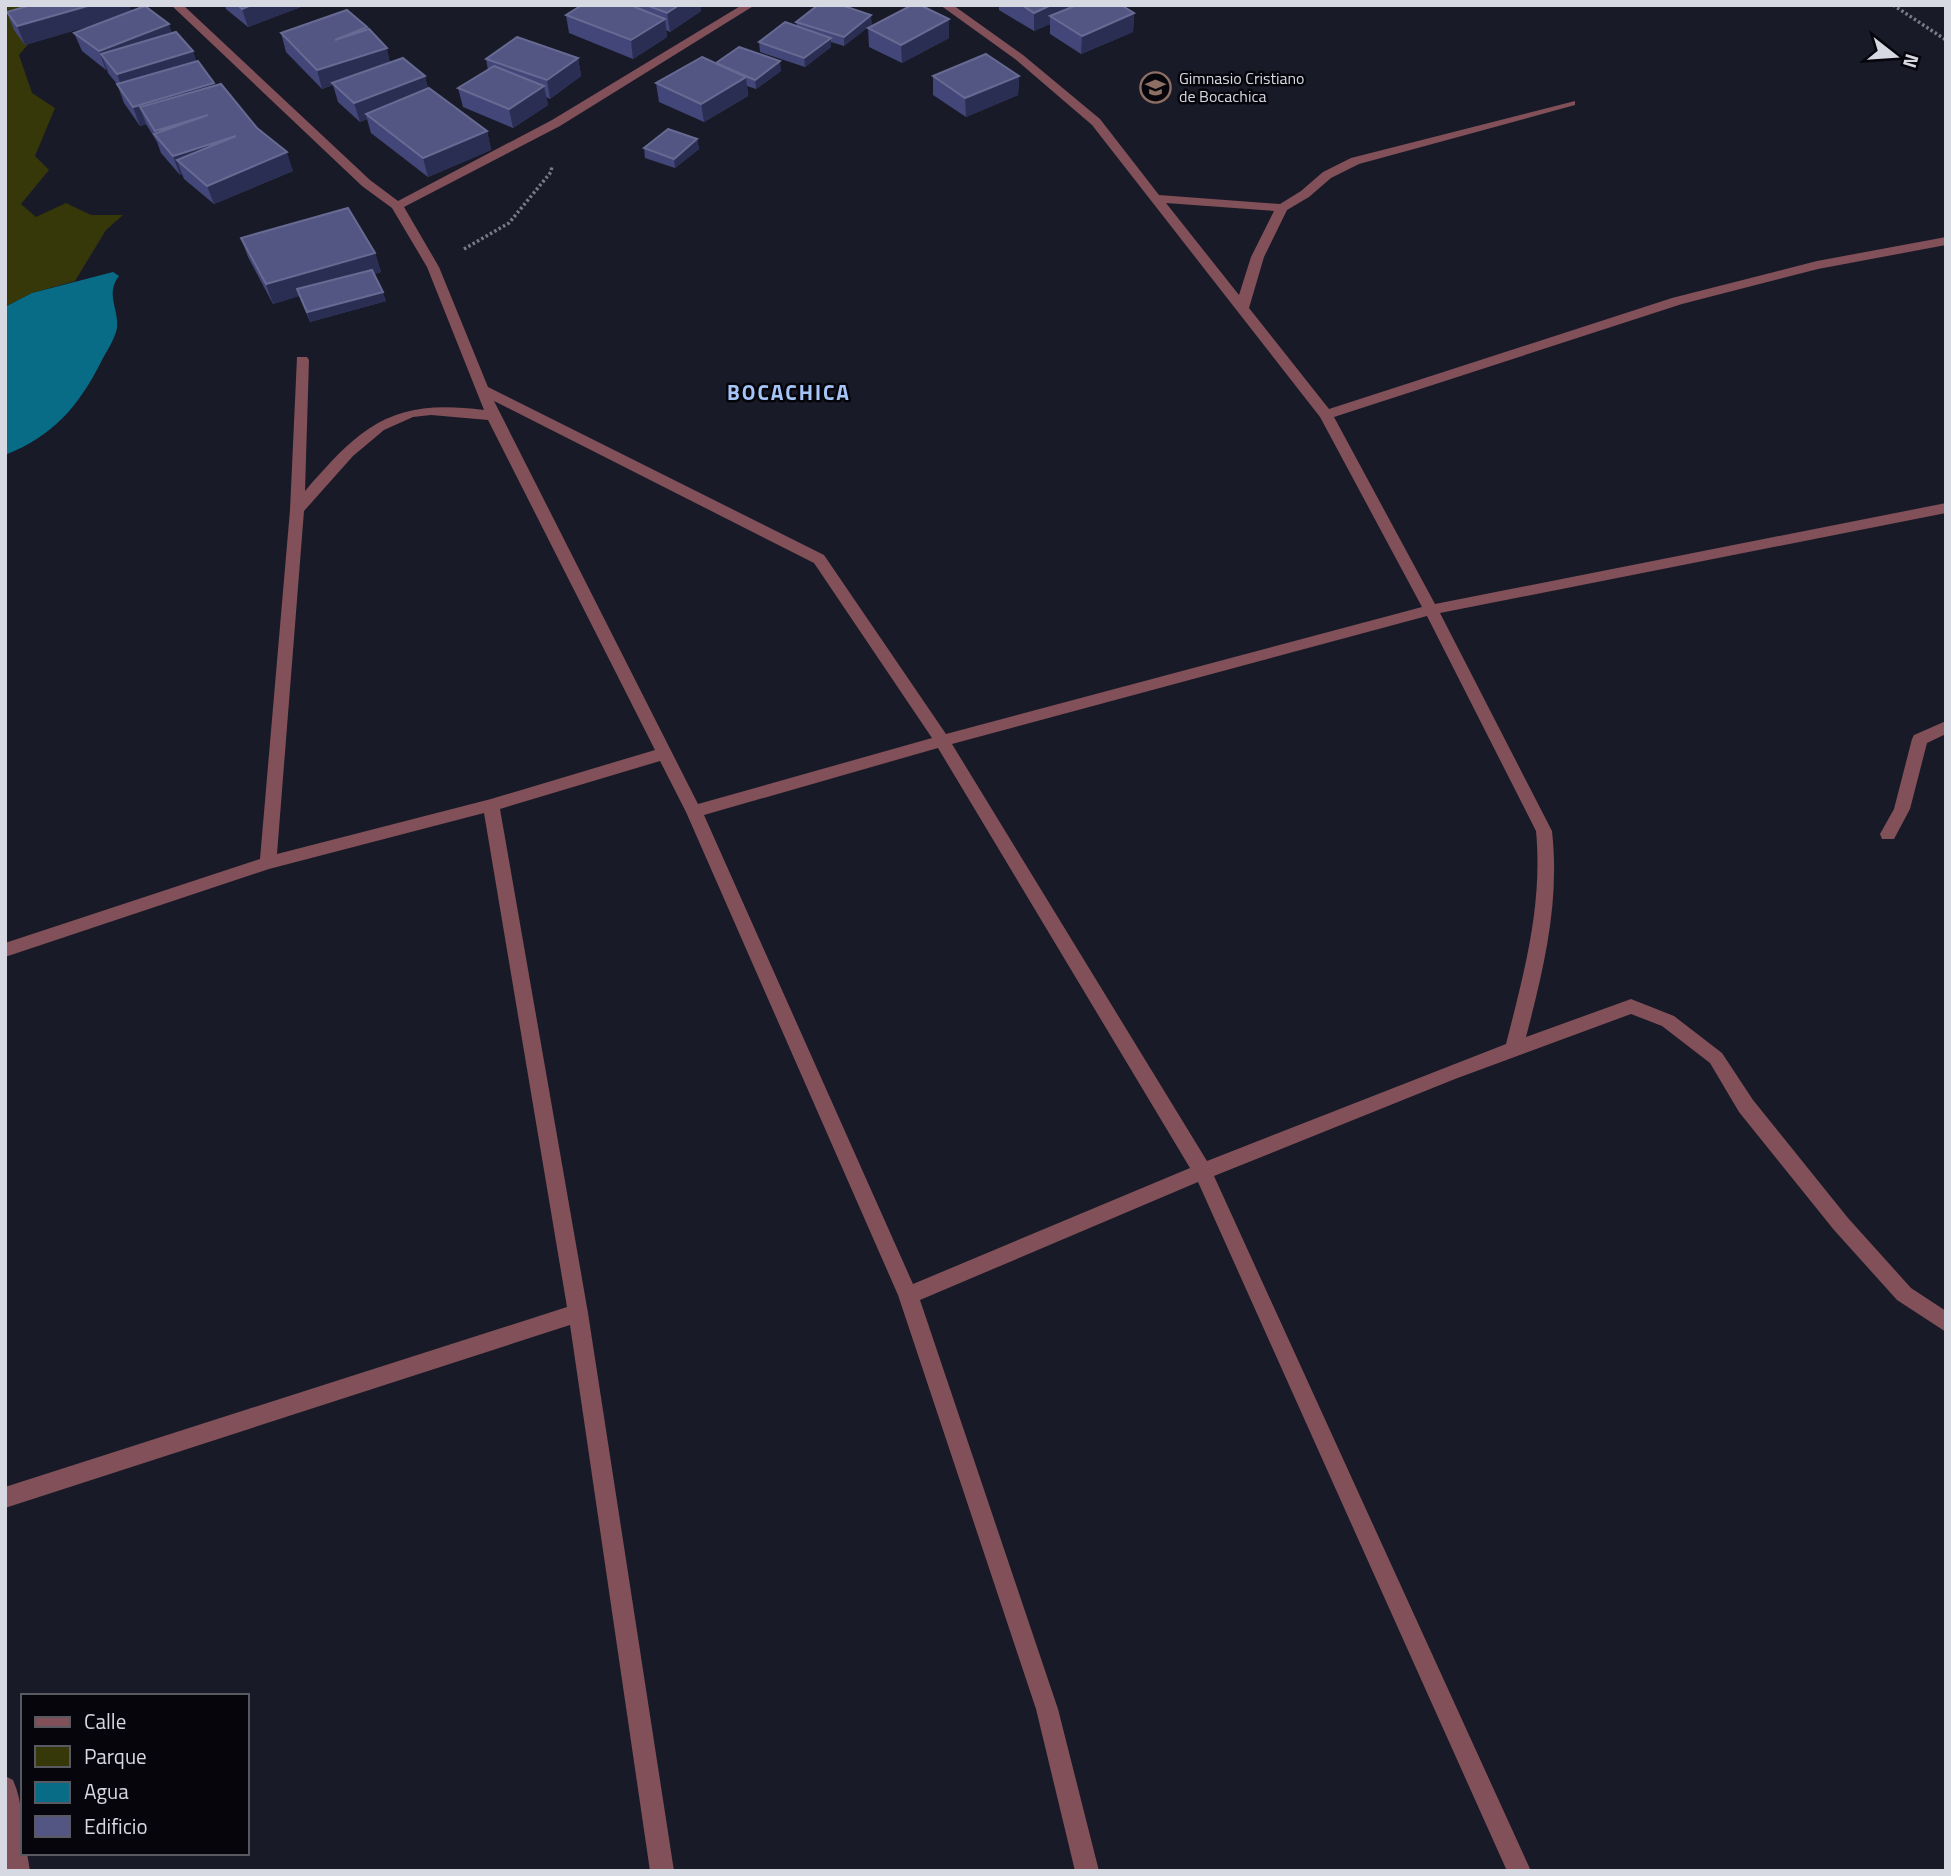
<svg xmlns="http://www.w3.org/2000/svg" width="1951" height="1876" font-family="'Titillium Web',sans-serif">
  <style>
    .green { fill: #363809 }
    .water { fill: #096c86 }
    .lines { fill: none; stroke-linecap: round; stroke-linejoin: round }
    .path { stroke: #787a85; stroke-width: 3.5; stroke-dasharray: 2.5 2.5; stroke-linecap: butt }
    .minor { fill: #815058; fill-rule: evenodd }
    .wall { fill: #434678 }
    .shaded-wall { fill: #2b2e53 }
    .building { fill: #535683; stroke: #676a92; stroke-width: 2 }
    .labels { text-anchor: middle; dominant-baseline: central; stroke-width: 5; stroke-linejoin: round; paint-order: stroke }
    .far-poi-label { font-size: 16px; fill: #d6d8e2; stroke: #05050b; text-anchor: start }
    .far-district-label { font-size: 21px; font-weight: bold; letter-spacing: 2px; fill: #a5c5f8; stroke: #05050b }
  </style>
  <rect width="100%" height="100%" fill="#181a27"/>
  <path class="green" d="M5 5H19L51 17 19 55 32 93 55 108 35 156 49 170 21 204 36 217 66 203 91 215H123L106 230 75 281 32 293 5 307Z"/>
  <path class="water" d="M113 272 119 276C105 294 119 308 117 328 115 339 106 352 101 362 78 407 53 436 5 455V307L32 293Z"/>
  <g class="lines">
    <g class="path">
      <path d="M1893 5 1946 40"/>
      <path d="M464 249 509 223 551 172 552 165"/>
    </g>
    <g class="minor">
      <path d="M171 5H183L370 180 398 201 552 120 742 5H755L560 126 404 207 439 267 488 387 824 555 946 734 1422 607 1320 417 1092 125 1015 59 940 5H953L1023 55 1100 119 1159 195 1280 204 1301 191 1323 172 1351 158 1575 101V105L1359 164 1331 178 1309 197 1287 210 1264 257 1249 308 1329 409 1672 298 1817 261 1946 237V245L1818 269 1682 304 1334 417 1435 604 1946 503V513L1440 613 1552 831C1560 902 1544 968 1526 1037L1631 999 1674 1016 1722 1053 1753 1100 1848 1218 1911 1288 1946 1311V1332L1897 1300 1834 1230 1739 1112 1710 1063 1662 1026 1631 1014 1455 1079 1214 1176 1531 1871H1507L1198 1182 920 1300 1058 1709 1099 1871H1075L1036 1709 898 1295 686 812 660 761 500 809 588 1313 674 1871H650L570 1325 5 1508V1487L567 1307 484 813 269 869 5 957V943L260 859 290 510 297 357H307L309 360 305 491C362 425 392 398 484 410L427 267 392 208 362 186ZM1166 203 1274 211 1251 257 1239 295ZM494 401 814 563 932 738 698 804ZM431 415 488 420 655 750 491 799 277 854 304 511 353 456 384 430 413 417ZM1427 616 1536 831C1543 905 1524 973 1506 1044L1207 1161 952 744ZM938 748 1190 1168 913 1284 704 815Z"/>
      <path d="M1946 721V734L1927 743 1910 809 1894 839H1882L1880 834 1894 809 1912 739 1914 735Z"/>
      <path d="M5 1776 13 1780C23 1802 23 1829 23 1853H27L30 1871H6Z"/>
    </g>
  </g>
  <g class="wall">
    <path d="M28 5H129L131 11 172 33 193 51 196 61 215 86 293 171 214 204 184 179 182 174 180 175 161 153 157 142 146 124 140 126 124 103 117 84 108 73 107 69 106 70 82 51 74 33 99 23 25 45 14 30 7 12 29 6Z"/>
    <path d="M225 5H306L248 27 226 9Z"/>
    <path d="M582 5H700L701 11 670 32 666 30 667 37 633 59 569 33 566 15Z"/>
    <path d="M999 5H1121L1134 13 1133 32 1081 54 1050 34V24L1034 31 999 10Z"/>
    <path d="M949 19V38L902 63 869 47 868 28Z"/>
    <path d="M796 22 872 24 844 46 831 42V47L805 67 760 52 759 42 797 26Z"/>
    <path d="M367 27 390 62 425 76 428 89 487 131 491 150 428 177 371 133 367 119 360 122 338 102 333 85 322 89 286 52 281 33Z"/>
    <path d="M578 58 581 76 550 99 546 97 548 105 513 128 463 107 458 88 488 70 486 59Z"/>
    <path d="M781 71 756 89 747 86 748 96 704 122 659 102 656 83Z"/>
    <path d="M933 76H1019L1018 95 966 117 933 95Z"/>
    <path d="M697 139 699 149 675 168 645 158 644 148Z"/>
    <path d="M241 238 375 253 381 272 374 274 386 301 310 322 299 296 273 304 248 257Z"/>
  </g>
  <g class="shaded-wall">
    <path d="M91 5H129L132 14 25 45 17 26Z"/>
    <path d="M251 5H306L248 27 242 9Z"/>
    <path d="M679 5H700L701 11 670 32 667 13Z"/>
    <path d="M1051 5H1092L1050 16V24L1034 31V13Z"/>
    <path d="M1134 13 1133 32 1081 54 1082 36Z"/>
    <path d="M871 15 872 24 844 46V37Z"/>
    <path d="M665 19 667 37 633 59 631 40Z"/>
    <path d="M949 19V38L902 63 901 45Z"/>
    <path d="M169 24 175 43 101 54 107 69 106 70 99 51Z"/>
    <path d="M831 38V47L805 67 804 58Z"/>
    <path d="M387 48 391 67 332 83 333 85 322 89 317 70Z"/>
    <path d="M193 51 199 70 124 93 117 74Z"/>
    <path d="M578 58 581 76 550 99 547 80Z"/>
    <path d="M780 61 781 71 756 89 755 80Z"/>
    <path d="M425 76 429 95 366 114 367 119 360 122 354 103Z"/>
    <path d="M1019 76 1018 95 966 117 965 98Z"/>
    <path d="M746 77 748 96 704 122 701 104Z"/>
    <path d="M214 83 221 102 140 107 146 124 140 126 133 107Z"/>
    <path d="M544 86 548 105 513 128 509 109Z"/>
    <path d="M208 115 158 139 155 131Z"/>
    <path d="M487 131 491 150 428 177 423 158Z"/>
    <path d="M236 136 177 160 182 174 180 175 173 156Z"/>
    <path d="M697 139 699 149 675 168 674 159Z"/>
    <path d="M287 152 293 171 214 204 207 186Z"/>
    <path d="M375 253 381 272 300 296 297 289 299 296 273 304 266 284Z"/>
    <path d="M383 292 386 301 310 322 307 312Z"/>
  </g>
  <g class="building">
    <path d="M31 5H91L17 26 7 12Z"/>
    <path d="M238 5H251L242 9Z"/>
    <path d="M582 5H630L665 19 631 40 566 15Z"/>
    <path d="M646 5H679L667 13Z"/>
    <path d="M818 5H841L871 15 844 37 796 22Z"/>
    <path d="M912 5H920L949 19 901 45 868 28Z"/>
    <path d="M1022 5H1051L1034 13Z"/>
    <path d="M1077 5H1121L1134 13 1082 36 1050 16Z"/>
    <path d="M145 6 169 24 99 51 74 33Z"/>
    <path d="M347 10 367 27 335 40 369 29 387 48 317 70 281 33Z"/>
    <path d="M785 22 831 38 804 58 759 42Z"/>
    <path d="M176 32 193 51 117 74 101 54Z"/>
    <path d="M517 37 578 58 547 80 486 59Z"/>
    <path d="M739 47 780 61 755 80 716 63Z"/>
    <path d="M986 54 1019 76 965 98 933 76Z"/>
    <path d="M702 57 746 77 701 104 656 83Z"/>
    <path d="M403 58 425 76 354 103 332 83Z"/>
    <path d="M198 61 214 83 133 107 117 84Z"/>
    <path d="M494 66 544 86 509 109 458 88Z"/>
    <path d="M221 84 257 128 287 152 207 186 177 160 236 136 173 156 154 134 208 115 155 131 140 107Z"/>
    <path d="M429 88 487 131 423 158 366 114Z"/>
    <path d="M668 129 697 139 674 159 644 148Z"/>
    <path d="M348 208 375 253 266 284 241 238Z"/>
    <path d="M372 270 383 292 307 312 297 289Z"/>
  </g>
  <defs>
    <symbol id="school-ring" viewBox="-11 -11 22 22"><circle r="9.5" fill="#05050b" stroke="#8d6e63" stroke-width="1.5"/><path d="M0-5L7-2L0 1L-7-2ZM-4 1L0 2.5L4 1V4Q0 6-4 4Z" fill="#8d6e63"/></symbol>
  </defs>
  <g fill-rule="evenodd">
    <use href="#school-ring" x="1138" y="70" width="35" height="35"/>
  </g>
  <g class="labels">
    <g class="far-poi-label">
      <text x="1179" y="78">Gimnasio Cristiano<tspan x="1179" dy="18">de Bocachica</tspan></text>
    </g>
    <g class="far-district-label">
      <text x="789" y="392">BOCACHICA</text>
    </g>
  </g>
  <rect width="1951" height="1876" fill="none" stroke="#d6d8e2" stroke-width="14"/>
  <rect x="21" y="1694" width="228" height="161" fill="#05050b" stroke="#595961" stroke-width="2"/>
  <rect x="35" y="1717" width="35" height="10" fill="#815058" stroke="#595961" stroke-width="2"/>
  <text x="84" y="1729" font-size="21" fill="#d6d8e2">Calle</text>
  <rect x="35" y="1746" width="35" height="21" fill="#363809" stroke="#595961" stroke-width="2"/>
  <text x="84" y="1764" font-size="21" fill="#d6d8e2">Parque</text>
  <rect x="35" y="1782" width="35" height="21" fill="#096c86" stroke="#595961" stroke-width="2"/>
  <text x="84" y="1799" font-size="21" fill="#d6d8e2">Agua</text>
  <rect x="35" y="1816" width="35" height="21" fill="#535683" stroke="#595961" stroke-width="2"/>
  <text x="84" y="1834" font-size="21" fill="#d6d8e2">Edificio</text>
  <g transform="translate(1895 56) rotate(107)" stroke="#05050b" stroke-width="5" paint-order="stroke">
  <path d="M0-5L12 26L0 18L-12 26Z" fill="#d6d8e2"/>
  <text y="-10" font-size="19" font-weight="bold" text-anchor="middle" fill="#d6d8e2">N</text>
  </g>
</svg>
